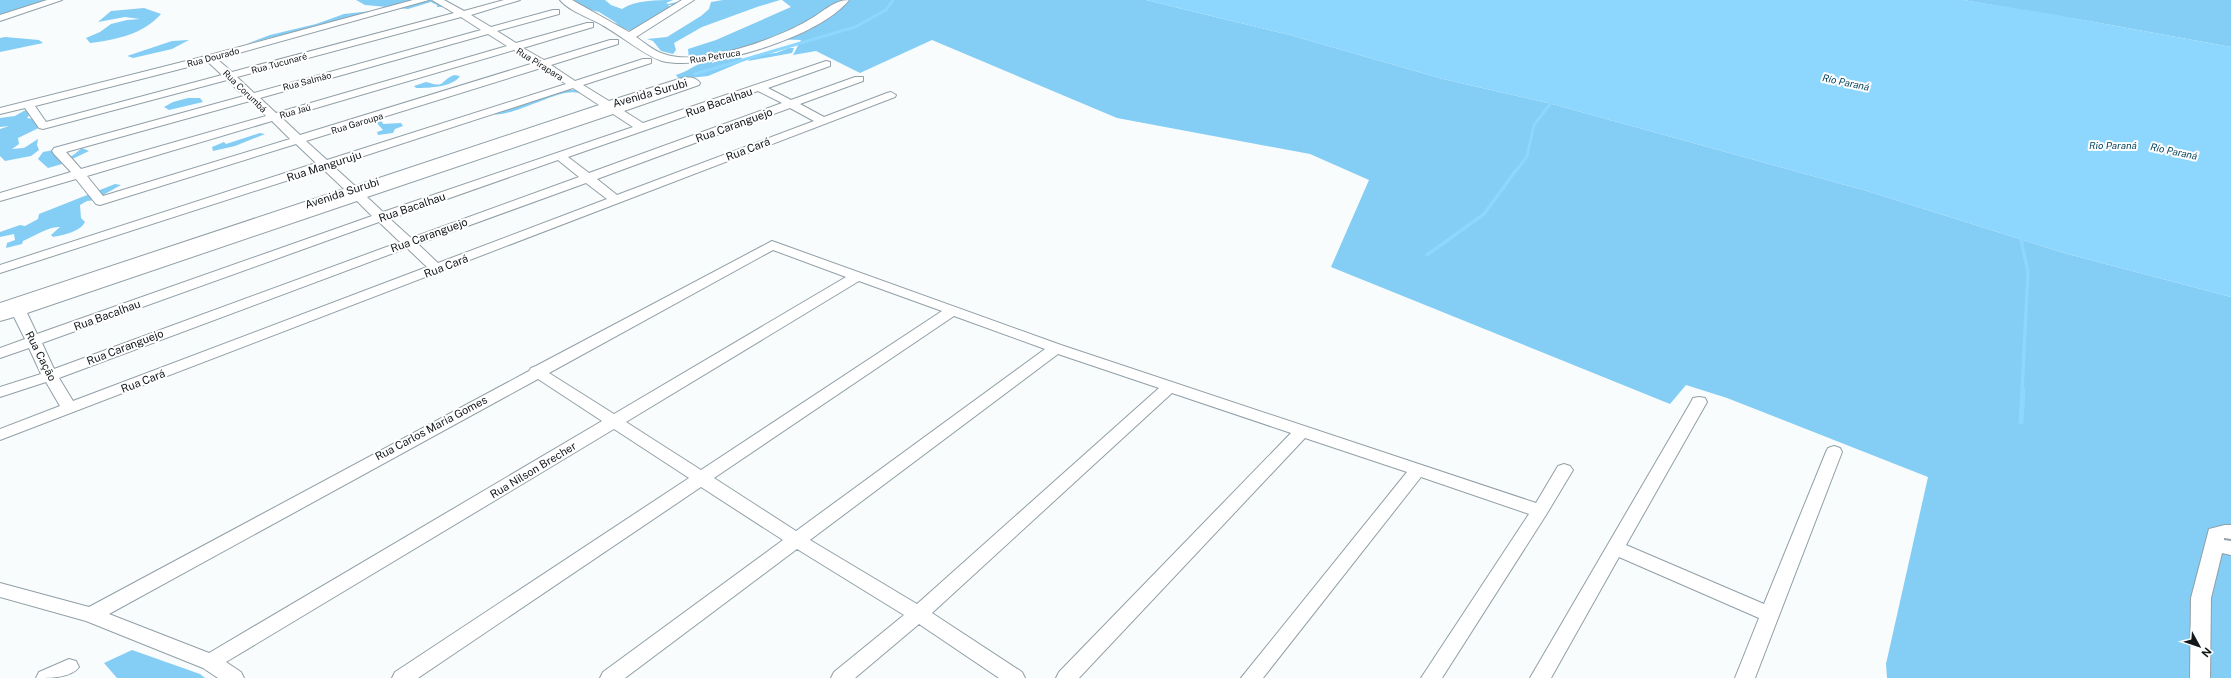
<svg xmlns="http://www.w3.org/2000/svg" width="2231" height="678" font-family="'Public Sans',sans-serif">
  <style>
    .forest { fill: #84cdf4 }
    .water { fill: #8dd6fe }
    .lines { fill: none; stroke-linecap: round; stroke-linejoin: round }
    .stream-far2 { stroke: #8dd6fe; stroke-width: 3 }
    .stream-far1 { stroke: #8dd6fe; stroke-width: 3.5 }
    .stream { stroke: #8dd6fe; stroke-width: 5 }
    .minor-casing { stroke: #919fa7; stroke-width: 2 }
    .minor { fill: #fff; fill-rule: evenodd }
    .labels { text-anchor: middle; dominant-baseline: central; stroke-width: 4; stroke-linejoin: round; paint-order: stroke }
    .far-street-label { font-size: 9px; fill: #12171a; stroke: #fff }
    .far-water-label { font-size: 10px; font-style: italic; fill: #094761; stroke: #fff }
    .street-label { font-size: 11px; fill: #12171a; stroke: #fff }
  </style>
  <rect width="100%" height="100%" fill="#f9fcfd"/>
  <g class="forest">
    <path d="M0 0H47L0 15Z"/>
    <path d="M356 0H446L453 4 450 7H437V5L431 2 408 9 365 5Z"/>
    <path d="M574 0H605L611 5 622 9C635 0 657 0 673 0L666 3 668 4 686 0 674 5H668L673 9 653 27 638 34 620 27 615 22 599 12 582 8Z"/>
    <path d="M723 0H780L757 7 702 27 674 43 676 50 673 54 661 51 653 41 647 39 667 37 701 16 709 9 711 2Z"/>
    <path d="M782 0H1146L1290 35 1443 79 1552 104 1867 191 2064 253 2231 297V678H1887L1886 664 1928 477 1727 398 1686 385 1670 404 1331 267 1369 180 1310 154 1117 118 932 40 860 73 816 51 793 55 801 40 769 39 738 51 706 55 689 60 688 49 716 40 791 7Z"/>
    <path d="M1963 0H2231V47L2100 23Z"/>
    <path d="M144 8 161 14C144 34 115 40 90 43L86 38 100 32 111 24 127 20 140 19 125 17 98 22 111 11Z"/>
    <path d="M380 10 387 12 343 24 339 21 246 44 270 35 316 24 344 14Z"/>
    <path d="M5 37 39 40 43 43 0 52V38Z"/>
    <path d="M189 40 172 49 133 58 127 56 172 41Z"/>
    <path d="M789 48H794L792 53 748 61 754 55 776 53Z"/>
    <path d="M738 54 744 61 708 76 679 79 676 75C692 70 695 63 712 60V63Z"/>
    <path d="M454 75 460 76C453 87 429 88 416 88L414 86 426 82C447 88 438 82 454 75Z"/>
    <path d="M567 90H585L596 101C591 101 590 99 586 96 578 91 569 92 561 94 547 97 505 118 493 114 497 109 556 93 567 90Z"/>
    <path d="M188 98H200L203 102 169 110 164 107 173 102Z"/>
    <path d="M29 108 32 111 27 118 51 122 18 138 19 144 12 149 24 148 38 139 37 145 39 150 31 156 5 161 0 156V129L9 126 0 127V118L15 116Z"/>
    <path d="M375 118 381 119 383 124 401 123 403 126 395 129 393 133 378 135 377 132 383 130 376 122 366 124 363 123Z"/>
    <path d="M260 133 265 134 235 146 213 151 212 147 224 142 226 144Z"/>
    <path d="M82 148 89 151 62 164 48 168 38 159 43 152 59 149 69 150 67 155 72 156Z"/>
    <path d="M115 184 121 185 103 195V199L87 201 80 205 81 218 85 222C80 232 63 235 53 237L51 235 60 227C49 226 35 236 23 241L22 244 6 248 7 243 15 240 14 234 0 237V232L20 225 25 226 38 219 39 214Z"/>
    <path d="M132 650 200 674 205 678H117L104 663Z"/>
  </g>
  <path class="water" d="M1146 0H1963L2051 14 2231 47V297L2064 253 1867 191 1552 104 1443 79 1290 35Z"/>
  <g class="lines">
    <g class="stream-far2">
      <path d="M695 74 855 27 886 10 893 0"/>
      <path d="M1517 170 1527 156 1534 125 1553 100"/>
    </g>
    <g class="stream-far1">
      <path d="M1427 255 1484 214 1517 169"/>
      <path d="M2022 391 2028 272 2021 240 2023 236"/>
    </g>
    <path class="stream" d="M2021 422 2023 390"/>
    <defs>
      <g id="minor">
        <path d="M47 0H62L0 21V15Z"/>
        <path d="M413 0H429L217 59 232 72 454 13 432 0H444L464 11 504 0H520L471 15 491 27 553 10H559V14L497 31 516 43 587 23H593V27L523 48 544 60 610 40H618V44L551 65 575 81 643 59H651V63L583 85 609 101 679 79C687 77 695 76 700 83L699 85 624 111 643 123 826 61 830 62V66L768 88 791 100 855 77H863V81L800 104 824 117 887 93 891 92 896 95 895 97 0 440V429L60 406 46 382 0 397V387L41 374 29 348 0 358V348L25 339 14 317 0 321V303L344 189 323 169 0 273V265L316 163 296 144 100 205 96 204 76 179 0 201V193L71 172 54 154 52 151 54 148 244 96 227 80 43 129 39 128 25 108 0 114V108L206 56ZM461 17 481 30 254 93 237 77ZM488 34 507 46 276 113 260 98ZM514 50 534 63 300 135 282 118ZM208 62 222 75 46 122 35 106ZM541 68 566 84 327 160 306 141ZM573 88 599 105 355 186 333 166ZM758 91 782 103 589 173 568 157ZM250 101 266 116 81 169 66 152ZM790 108 814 121 617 195 597 179ZM613 114 633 127 383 212 367 197ZM272 121 290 139 103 196 87 176ZM558 160 579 177 411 238 390 219ZM586 183 607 199 438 263 418 244ZM357 201 372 216 37 334 27 313ZM379 222 400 242 54 369 42 343ZM407 248 427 267 73 401 59 378Z"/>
        <path d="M560 0H572L629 32 682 0H694L636 37C645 43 654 51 664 54 699 67 776 39 807 21 821 14 833 0 849 0 820 37 707 72 662 61 645 56 619 34 602 25 590 18 569 11 560 0Z"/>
        <path d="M772 241 1061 345 1536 503 1558 466 1564 464 1570 466 1573 470 1546 515 1442 678H1421L1529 514 1421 477 1263 678H1241L1407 472 1305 438 1079 678H1056L1059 672 1291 433 1172 393 932 613 1022 672 1025 678H999L919 624 855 678H831L834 672 904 615 797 549 625 678H600L603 672 783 540 701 487 418 678H392L395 672 689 478 614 429 226 662 241 672 244 678H218L203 668 86 621 0 597V583L89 607 529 371 531 368 536 366ZM773 250 846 277 614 414 549 373ZM859 281 942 311 701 470 626 422ZM954 316 1045 349 796 531 714 478ZM1058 354 1159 388 917 604 810 540ZM538 379 602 421 209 653 109 614Z"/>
        <path d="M1699 397 1705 398 1707 402 1626 545 1764 604 1826 452 1828 448 1834 446 1840 448 1842 452 1755 678H1735L1759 618 1619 557 1551 678H1530L1691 402 1693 398Z"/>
        <path d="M2225 525H2231V539L2224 538V540L2231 541V555L2222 553 2211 598 2210 678H2190L2191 598 2209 529Z"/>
        <path d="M69 659 76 661 79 667C71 678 50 678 36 678L39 672Z"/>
      </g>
    </defs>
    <use href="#minor" class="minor-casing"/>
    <use href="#minor" class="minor"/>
  </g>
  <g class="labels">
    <g class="far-street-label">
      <text transform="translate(715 56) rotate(-9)">Rua Petruca</text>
      <text transform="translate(213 57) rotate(-15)">Rua Dourado</text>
      <text transform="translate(279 63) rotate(-15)">Rua Tucunaré</text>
      <text transform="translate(540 64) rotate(32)">Rua Pirapara</text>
      <text transform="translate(307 81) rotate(-15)">Rua Salmão</text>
      <text transform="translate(245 91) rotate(44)">Rua Corumbá</text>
      <text transform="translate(295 111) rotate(-16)">Rua Jaú</text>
      <text transform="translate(357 123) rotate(-17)">Rua Garoupa</text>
    </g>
    <g class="far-water-label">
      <text transform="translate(1846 82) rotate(12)">Río Paraná</text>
      <text x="2113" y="145">Rio Paraná</text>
      <text transform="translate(2174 151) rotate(12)">Río Paraná</text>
    </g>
    <g class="street-label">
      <text transform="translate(650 93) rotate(-16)">Avenida Surubi</text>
      <text transform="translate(719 102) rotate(-19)">Rua Bacalhau</text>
      <text transform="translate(734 125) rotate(-20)">Rua Caranguejo</text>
      <text transform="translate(748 149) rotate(-21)">Rua Cará</text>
      <text transform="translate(324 166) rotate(-18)">Rua Manguruju</text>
      <text transform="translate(342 193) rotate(-18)">Avenida Surubi</text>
      <text transform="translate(412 207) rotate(-19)">Rua Bacalhau</text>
      <text transform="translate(429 235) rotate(-20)">Rua Caranguejo</text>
      <text transform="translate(446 266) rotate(-21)">Rua Cará</text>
      <text transform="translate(107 315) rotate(-20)">Rua Bacalhau</text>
      <text transform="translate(125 347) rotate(-21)">Rua Caranguejo</text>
      <text transform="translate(41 356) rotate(63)">Rua Cação</text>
      <text transform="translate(143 381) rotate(-21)">Rua Cará</text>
      <text transform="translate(431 428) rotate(-28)">Rua Carlos Maria Gomes</text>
      <text transform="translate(533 470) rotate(-31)">Rua Nilson Brecher</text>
    </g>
  </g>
  <g transform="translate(2199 646) rotate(130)" stroke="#ffffff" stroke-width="3" paint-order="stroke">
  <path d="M0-3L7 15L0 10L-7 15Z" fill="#12171a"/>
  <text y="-6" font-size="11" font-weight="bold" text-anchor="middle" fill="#12171a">N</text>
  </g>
</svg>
